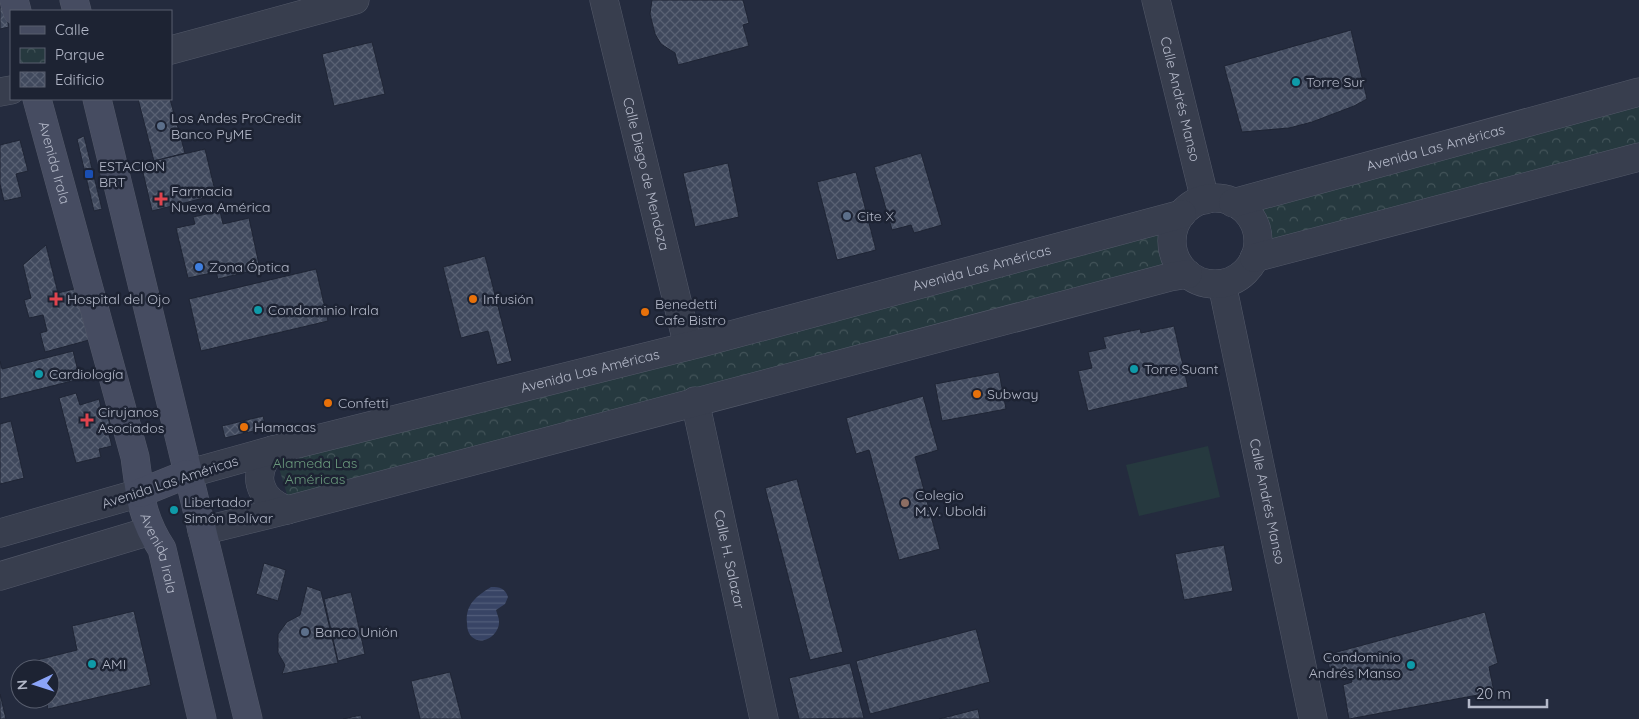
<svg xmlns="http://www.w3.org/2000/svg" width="1639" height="719" font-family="Quicksand,sans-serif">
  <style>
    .park { fill: url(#park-crowns) }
    .pitch { fill: #26393f }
    .water { fill: url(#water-rules) }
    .building { fill: url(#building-cross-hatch); stroke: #1f2535 }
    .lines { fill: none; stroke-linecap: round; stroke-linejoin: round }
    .minor-casing { stroke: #535969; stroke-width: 29 }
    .tertiary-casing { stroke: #535969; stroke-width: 29 }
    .secondary-casing { stroke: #535969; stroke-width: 29 }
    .minor { stroke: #383e4e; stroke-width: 28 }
    .tertiary { stroke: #383e4e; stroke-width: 28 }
    .secondary { stroke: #464c61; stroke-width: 28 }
    .culture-dot { fill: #0f9aa8; stroke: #1d2333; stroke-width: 2 }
    .service-dot { fill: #5c6f8a; stroke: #1d2333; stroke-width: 2 }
    .transit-dot { fill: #1a4fb4; stroke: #1d2333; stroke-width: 2 }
    .health-dot { fill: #e0444e; stroke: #1d2333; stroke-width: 2 }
    .shop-dot { fill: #3f7fe0; stroke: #1d2333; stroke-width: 2 }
    .food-dot { fill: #e8710a; stroke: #1d2333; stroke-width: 2 }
    .education-dot { fill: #8d6e63; stroke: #1d2333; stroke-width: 2 }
    .labels { text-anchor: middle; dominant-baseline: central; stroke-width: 5; stroke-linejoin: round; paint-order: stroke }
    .poi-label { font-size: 14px; fill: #b4b9c9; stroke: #1d2333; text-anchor: start }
    .street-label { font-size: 14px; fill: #b4b9c9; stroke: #1d2333 }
    .park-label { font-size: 14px; fill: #6b9a7d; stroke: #1d2333 }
  </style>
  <defs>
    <pattern id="park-crowns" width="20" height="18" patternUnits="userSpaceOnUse" patternTransform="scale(1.25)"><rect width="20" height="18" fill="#26393f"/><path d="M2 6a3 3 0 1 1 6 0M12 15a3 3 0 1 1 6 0" fill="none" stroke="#435459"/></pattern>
    <pattern id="water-rules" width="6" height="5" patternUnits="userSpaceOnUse" patternTransform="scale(1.25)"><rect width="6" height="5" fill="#384465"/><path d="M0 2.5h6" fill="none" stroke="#525d7a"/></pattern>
    <pattern id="building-cross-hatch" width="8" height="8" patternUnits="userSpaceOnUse" patternTransform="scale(1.25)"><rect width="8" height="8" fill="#40495d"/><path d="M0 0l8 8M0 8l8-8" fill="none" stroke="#596173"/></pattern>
  </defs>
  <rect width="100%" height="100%" fill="#242b3e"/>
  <g class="park">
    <path d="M1639 102V148L1264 247 1263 225 1254 202Z"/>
    <path d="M1158 226 1163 255 1170 269 289 501 276 458Z"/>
  </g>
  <path class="pitch" d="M1208 446 1220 497 1139 516 1126 465Z"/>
  <path class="water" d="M491 587C500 587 505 588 508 597L505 604 496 610C497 614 499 618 499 621 500 634 483 647 472 637 468 633 467 628 467 623 465 604 477 596 491 587Z"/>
  <g class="building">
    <path d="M0 0H2L9 27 0 29Z"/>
    <path d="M652 0H743L749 23 743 25 749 46 678 65 675 53 661 44 655 34 650 14Z"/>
    <path d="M1351 30 1367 99 1354 106 1312 122 1289 128 1242 132 1224 66Z"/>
    <path d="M372 42 385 94 334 106 322 54Z"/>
    <path d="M138 99H170L185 153 154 161Z"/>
    <path d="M84 136 102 209 94 211 77 139Z"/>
    <path d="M20 140 28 171 16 174 22 197 4 201 0 184V145Z"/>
    <path d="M205 149 216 195 152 211 141 164Z"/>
    <path d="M921 153 942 225 914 233 911 225 892 230 874 167Z"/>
    <path d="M728 163 739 217 695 227 683 173Z"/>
    <path d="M856 172 876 250 837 260 817 182Z"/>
    <path d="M220 211 223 224 249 218 260 269 218 279 216 272 188 278 176 228 195 224 193 217Z"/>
    <path d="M46 245 58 293 82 287 89 340 45 352 40 333 47 331 43 315 29 318 24 300 31 298 23 265Z"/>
    <path d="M485 256 512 361 497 365 488 331 461 338 443 267Z"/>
    <path d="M316 269 328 321 201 351 189 299Z"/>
    <path d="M1174 326 1188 387 1088 411 1078 371 1092 368 1088 352 1106 348 1103 337 1140 329 1141 333Z"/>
    <path d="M73 351 80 379 0 399V361L2 369Z"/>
    <path d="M999 372 1006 409 942 421 935 384Z"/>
    <path d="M76 393 80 405 99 399 102 411 106 409 111 430 108 431 112 446 99 449 101 457 76 463 59 398Z"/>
    <path d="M923 396 938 450 915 457 940 549 899 560 869 450 856 454 846 418Z"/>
    <path d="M263 416 266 428 225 438 222 426Z"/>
    <path d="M11 421 24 478 0 484V424Z"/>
    <path d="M797 479 843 652 810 660 765 488Z"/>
    <path d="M1224 545 1233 591 1184 600 1175 554Z"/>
    <path d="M264 563 286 570 278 601 256 594Z"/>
    <path d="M307 586 321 591 338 663 282 674 285 665 278 653V634L287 622 300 615Z"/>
    <path d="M351 592 365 654 338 661 324 599Z"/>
    <path d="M134 611 151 685 48 709 46 699H50V669H39L37 660 77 650 72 626Z"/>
    <path d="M1485 612 1498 663 1489 667 1494 692 1349 719 1343 685 1352 682 1349 670 1331 674 1326 655Z"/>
    <path d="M976 629 990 682 870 714 856 661Z"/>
    <path d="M850 663 864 718 799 719 789 678Z"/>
    <path d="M450 672 462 719H420L411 681Z"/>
    <path d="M0 694 6 719H0Z"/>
    <path d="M978 709 980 719H939Z"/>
    <path d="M361 715 362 719H343Z"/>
  </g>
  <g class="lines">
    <defs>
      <g id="minor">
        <path id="s1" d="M604 0 688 346"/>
        <path id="s2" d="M1156 0 1205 200"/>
        <path d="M171 50 355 0"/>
        <path id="s3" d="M1222 284 1313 719"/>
        <path id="s4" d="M695 401 764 719"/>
      </g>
      <g id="tertiary">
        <path d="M0 92 11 90"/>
        <circle cx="1215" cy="241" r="43"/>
        <path id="s5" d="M1233 203 1639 92"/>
        <path d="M1254 258 1639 157"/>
        <path d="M273 450C250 473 258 499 287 510"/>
        <path id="s6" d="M187 474 273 450 701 343 1182 214"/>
        <path d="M202 531 287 510 1170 277 1188 274"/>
        <path d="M0 533 140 493"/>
        <path d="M0 576 150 531"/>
      </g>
      <g id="secondary">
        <path d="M14 0 17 11"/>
        <path d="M74 0 77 11"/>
        <path id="s7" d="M37 99 135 457C140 494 141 517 162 549L202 719"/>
        <path d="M97 99 248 719"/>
        <path d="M140 493 187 474"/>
      </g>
    </defs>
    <use href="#minor" class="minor-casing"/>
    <use href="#tertiary" class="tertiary-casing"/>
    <use href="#secondary" class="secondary-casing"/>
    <use href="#minor" class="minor"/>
    <use href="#tertiary" class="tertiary"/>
    <use href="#secondary" class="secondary"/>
  </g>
  <g class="culture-dot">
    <circle cx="1296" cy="82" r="5"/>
    <circle cx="258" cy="310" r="5"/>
    <circle cx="1134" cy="369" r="5"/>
    <circle cx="39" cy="374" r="5"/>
    <circle cx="174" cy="510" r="5"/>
    <circle cx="92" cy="664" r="5"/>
    <circle cx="1411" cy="665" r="5"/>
  </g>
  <g class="service-dot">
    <circle cx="161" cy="126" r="5"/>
    <circle cx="847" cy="216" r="5"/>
    <circle cx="305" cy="632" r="5"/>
  </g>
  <rect class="transit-dot" x="84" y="169" width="10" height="10" rx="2.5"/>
  <g class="health-dot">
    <path d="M158.5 191.5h5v5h5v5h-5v5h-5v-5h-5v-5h5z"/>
    <path d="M53.5 291.5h5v5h5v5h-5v5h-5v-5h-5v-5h5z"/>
    <path d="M84.5 412.5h5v5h5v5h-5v5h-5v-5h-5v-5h5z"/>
  </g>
  <circle class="shop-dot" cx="199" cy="267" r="5"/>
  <g class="food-dot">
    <circle cx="473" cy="299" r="5"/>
    <circle cx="645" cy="312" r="5"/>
    <circle cx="977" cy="394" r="5"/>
    <circle cx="328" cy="403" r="5"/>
    <circle cx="244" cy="427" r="5"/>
  </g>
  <circle class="education-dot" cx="905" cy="503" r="5"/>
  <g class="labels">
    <g class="poi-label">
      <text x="1306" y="82">Torre Sur</text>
      <text x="171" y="118">Los Andes ProCredit<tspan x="171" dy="16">Banco PyME</tspan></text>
      <text x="99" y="166">ESTACION<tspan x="99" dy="16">BRT</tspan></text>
      <text x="171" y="191">Farmacia<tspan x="171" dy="16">Nueva América</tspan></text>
      <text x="857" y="216">Cite X</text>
      <text x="209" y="267">Zona Óptica</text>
      <text x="67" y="299">Hospital del Ojo</text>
      <text x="483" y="299">Infusión</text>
      <text x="655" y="304">Benedetti<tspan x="655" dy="16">Cafe Bistro</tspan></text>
      <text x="268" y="310">Condominio Irala</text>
      <text x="1144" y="369">Torre Suant</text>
      <text x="49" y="374">Cardiología</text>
      <text x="987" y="394">Subway</text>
      <text x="338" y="403">Confetti</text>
      <text x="98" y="412">Cirujanos<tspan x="98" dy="16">Asociados</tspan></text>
      <text x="254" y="427">Hamacas</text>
      <text x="915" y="495">Colegio<tspan x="915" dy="16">M.V. Uboldi</tspan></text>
      <text x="184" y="502">Libertador<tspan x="184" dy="16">Simón Bolívar</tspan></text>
      <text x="315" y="632">Banco Unión</text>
      <text x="1401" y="657" text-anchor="end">Condominio<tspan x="1401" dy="16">Andrés Manso</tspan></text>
      <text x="102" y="664">AMI</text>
    </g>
    <g class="street-label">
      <text stroke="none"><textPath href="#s2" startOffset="102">Calle Andrés Manso</textPath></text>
      <text stroke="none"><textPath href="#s5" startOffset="210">Avenida Las Américas</textPath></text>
      <text stroke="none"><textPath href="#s7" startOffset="66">Avenida Irala</textPath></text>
      <text stroke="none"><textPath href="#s1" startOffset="179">Calle Diego de Mendoza</textPath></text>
      <text stroke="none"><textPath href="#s6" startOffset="821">Avenida Las Américas</textPath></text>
      <text stroke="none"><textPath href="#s6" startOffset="416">Avenida Las Américas</textPath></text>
      <text transform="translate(170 482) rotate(-18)">Avenida Las Américas</text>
      <text stroke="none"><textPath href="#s3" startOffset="222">Calle Andrés Manso</textPath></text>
      <text stroke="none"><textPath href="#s7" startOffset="471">Avenida Irala</textPath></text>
      <text stroke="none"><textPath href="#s4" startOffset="162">Calle H. Salazar</textPath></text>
    </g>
    <g class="park-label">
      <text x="315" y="463">Alameda Las<tspan x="315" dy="16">Américas</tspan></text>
    </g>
  </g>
  <rect x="10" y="10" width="162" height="90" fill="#1d2333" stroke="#595f6f"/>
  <rect x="20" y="26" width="25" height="8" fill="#464c61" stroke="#595f6f"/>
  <text x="55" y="35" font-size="15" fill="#b4b9c9">Calle</text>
  <rect x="20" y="48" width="25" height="15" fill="url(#park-crowns)" stroke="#595f6f"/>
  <text x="55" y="60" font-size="15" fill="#b4b9c9">Parque</text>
  <rect x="20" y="72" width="25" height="15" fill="url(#building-cross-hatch)" stroke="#595f6f"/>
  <text x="55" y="85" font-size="15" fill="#b4b9c9">Edificio</text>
  <g transform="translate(35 684) rotate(266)"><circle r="24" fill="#1d2333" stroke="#595f6f"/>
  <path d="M0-4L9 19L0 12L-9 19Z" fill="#8ba4f8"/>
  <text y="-8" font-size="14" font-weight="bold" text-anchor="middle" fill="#b4b9c9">N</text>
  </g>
  <path d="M1469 699v8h78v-8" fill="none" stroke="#b4b9c9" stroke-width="2.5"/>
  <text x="1476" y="699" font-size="15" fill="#b4b9c9" stroke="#1d2333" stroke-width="4" paint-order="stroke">20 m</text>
</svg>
